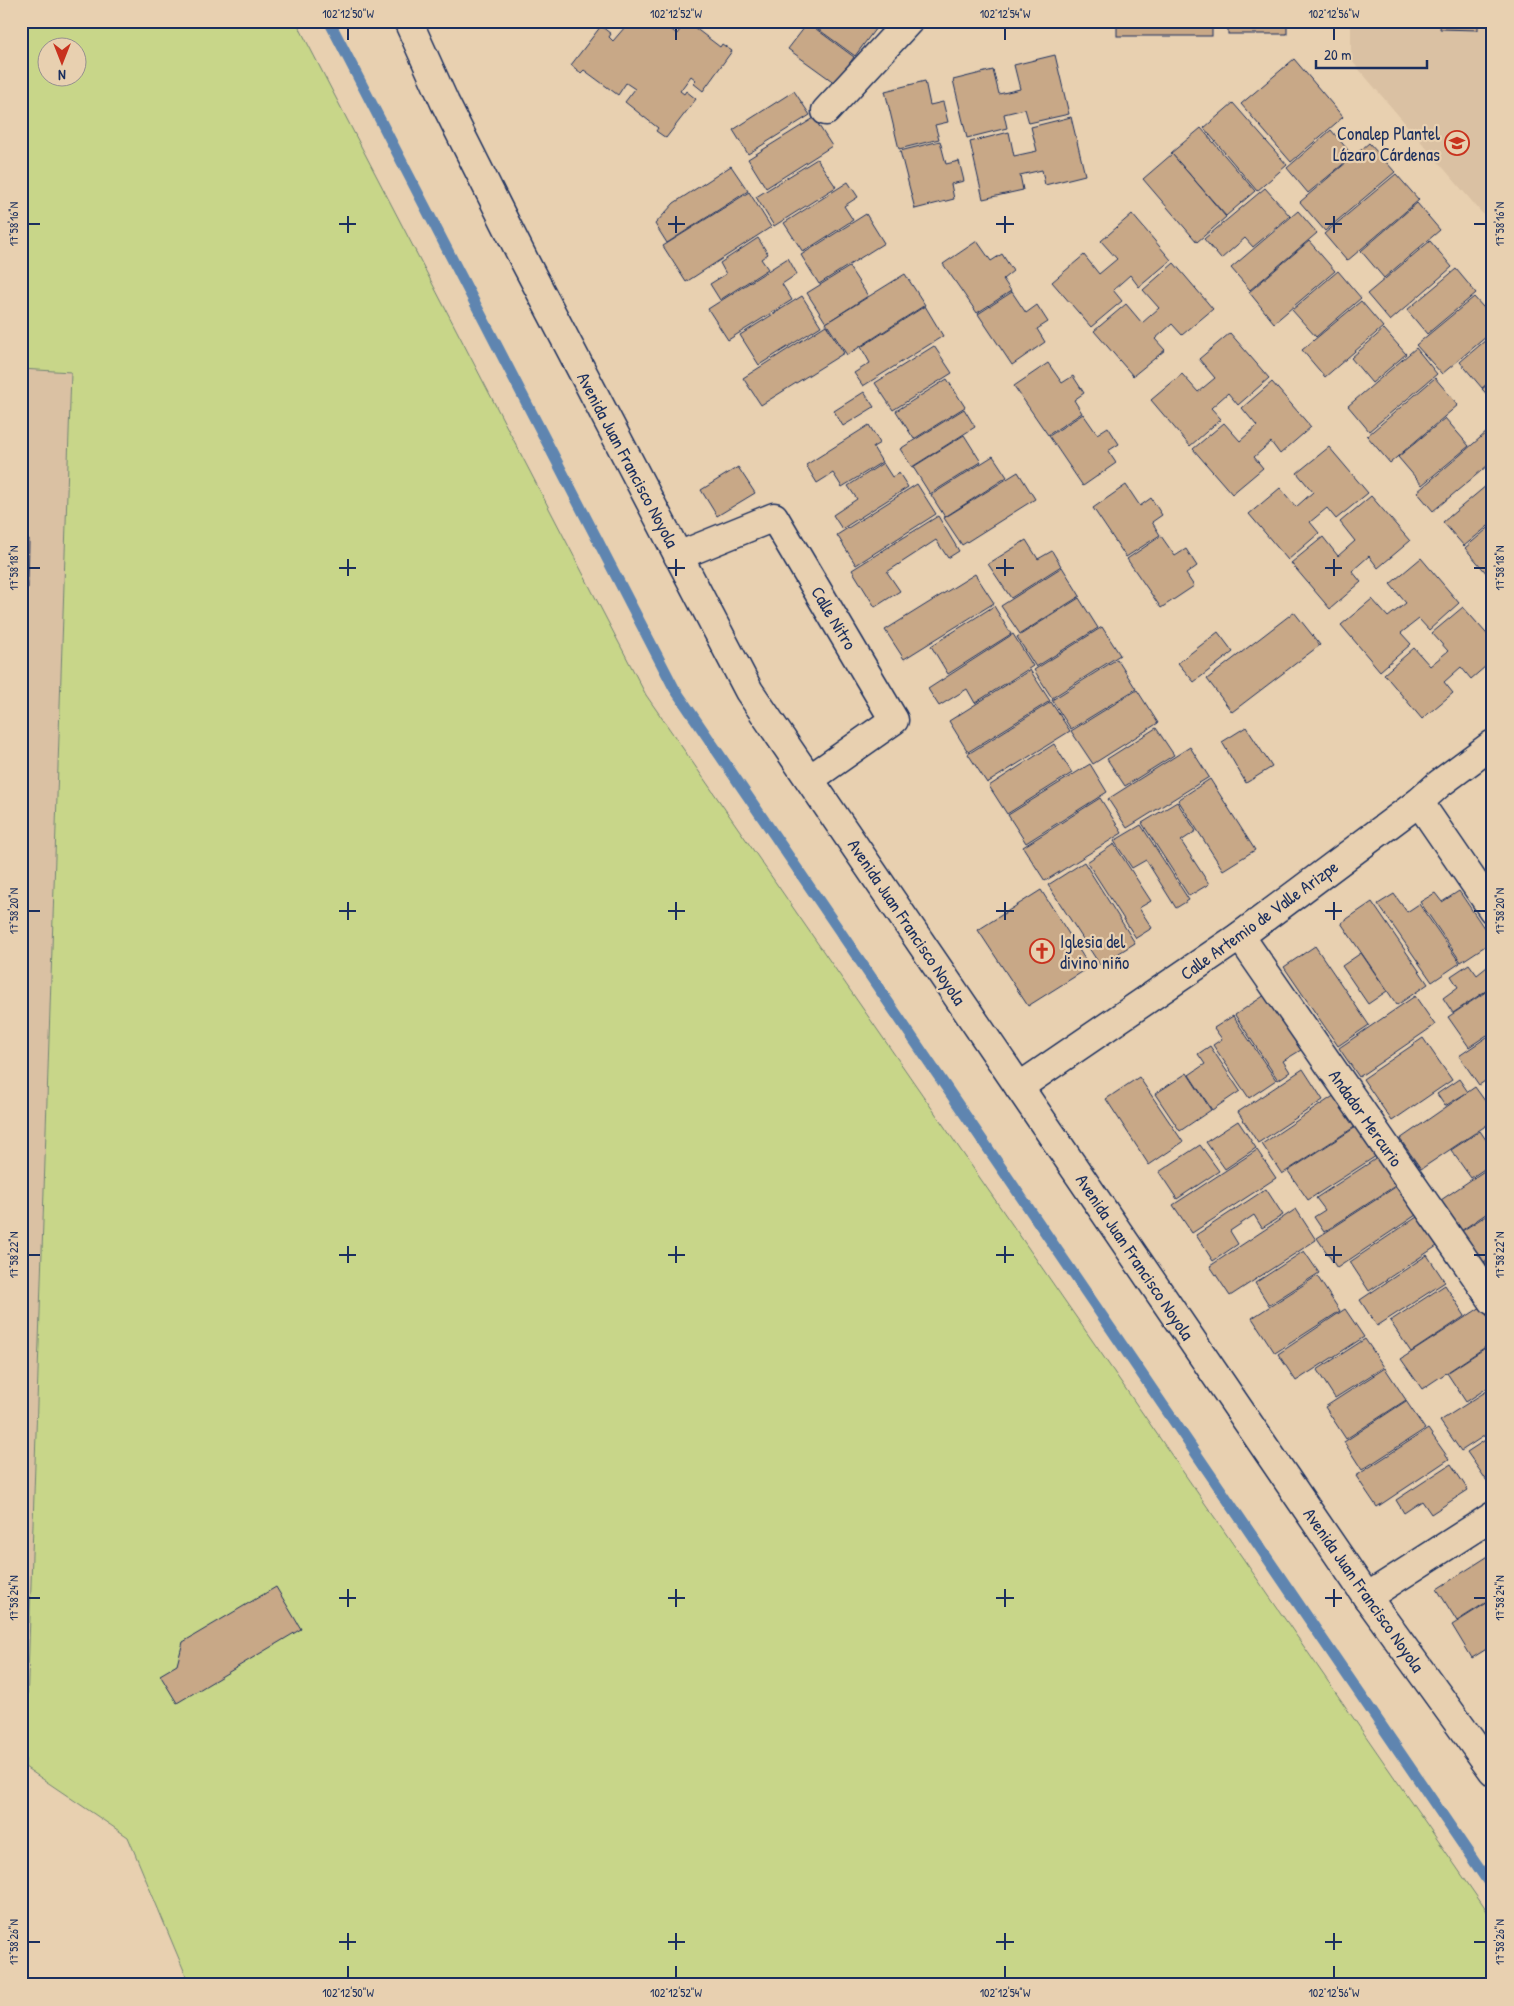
<svg xmlns="http://www.w3.org/2000/svg" width="1514" height="2006" font-family="'Patrick Hand',sans-serif">
  <style>
    .built { fill: #dac1a3 }
    .green { fill: #c8d689; stroke: #728274; fill-rule: evenodd }
    .lines { fill: none; stroke-linecap: round; stroke-linejoin: round }
    .stream { stroke: #5e85b0; stroke-width: 11 }
    .building { fill: #c8a887; stroke: #1b2f5e }
    .minor-casing { stroke: #1b2f5e; stroke-width: 31 }
    .minor { stroke: #e8d0b0; stroke-width: 28 }
    .ticks { fill: none; stroke: #1b2f5e; stroke-width: 2 }
    .labels { text-anchor: middle; dominant-baseline: central; stroke-width: 4.5; stroke-linejoin: round; paint-order: stroke }
    .poi-label { font-size: 18px; fill: #1b2f5e; stroke: #e8d0b0; text-anchor: end }
    .street-label { font-size: 18px; fill: #1b2f5e; stroke: #e8d0b0 }
    .neatline { fill: none; stroke: #1b2f5e; stroke-width: 2 }
    .ticks-label { font-size: 12px; text-anchor: middle; fill: #1b2f5e }
  </style>
  <rect width="100%" height="100%" fill="#e8d0b0"/>
  <filter id="ink" filterUnits="userSpaceOnUse"><feTurbulence type="fractalNoise" baseFrequency=".02" numOctaves="2"/><feDisplacementMap in="SourceGraphic" scale="10" xChannelSelector="R" yChannelSelector="G"/><feConvolveMatrix kernelMatrix="1 2 1 2 8 2 1 2 1" color-interpolation-filters="sRGB"/></filter>
  <g filter="url(#ink)">
    <g class="built">
      <path d="M1351 21H1493V226L1351 60Z"/>
      <path d="M21 369 71 371 25 1767H21Z"/>
    </g>
    <path class="green" d="M21 21H296L646 695 1493 1920V1985H190L128 1837 25 1767 71 372 21 369ZM48 48H78V78H48Z"/>
    <g class="lines">
      <path class="stream" d="M329 21 674 688 1493 1889"/>
    </g>
    <g class="building">
      <path d="M611 21H674L669 28 677 34 686 21 720 47 722 44 732 51 703 91 693 83 696 80 691 76 680 91 684 94 686 91 696 99 666 138 656 131 658 128 625 102 635 89 626 83 618 95 584 70 581 73 571 65 601 26 611 34 609 37 613 41 625 27 619 23 617 26Z"/>
      <path d="M807 21H867L876 28 855 56Z"/>
      <path d="M869 21H898L888 35Z"/>
      <rect x="1117" y="21" width="95" height="15"/>
      <rect x="1228" y="21" width="59" height="13"/>
      <path d="M1441 21H1478V30L1440 29Z"/>
      <path d="M808 23 854 57 835 83 788 49Z"/>
      <path d="M1055 55 1069 114 1029 123 1025 109 1004 114 1007 128 967 138 953 80 993 70 999 94 1020 89 1014 65Z"/>
      <path d="M1294 59 1343 117 1291 162 1241 104Z"/>
      <path d="M925 81 930 105 943 102 948 122 935 125 939 139 899 149 885 91Z"/>
      <path d="M794 91 810 115 748 154 733 130Z"/>
      <path d="M1233 103 1287 165 1257 191 1204 128Z"/>
      <path d="M1071 117 1085 175 1045 185 1042 170 1020 175 1023 190 983 199 970 142 1009 132 1014 156 1037 151 1031 127Z"/>
      <path d="M814 118 832 146 766 188 748 159Z"/>
      <path d="M1201 128 1255 191 1226 216 1171 153Z"/>
      <path d="M1331 130 1353 156 1308 193 1287 168Z"/>
      <path d="M940 141 946 164 959 161 964 181 951 184 954 199 915 209 900 151Z"/>
      <path d="M1369 143 1395 172 1325 231 1300 202Z"/>
      <path d="M1172 154 1226 217 1197 242 1143 179Z"/>
      <path d="M817 159 836 187 774 226 756 197Z"/>
      <path d="M731 166 748 191 667 243 655 224 674 203Z"/>
      <path d="M1396 174 1419 200 1347 261 1324 234Z"/>
      <path d="M848 182 858 197 844 206 853 220 803 252 784 223Z"/>
      <path d="M1265 188 1290 216 1253 247 1245 238 1221 259 1204 239Z"/>
      <path d="M749 192 771 227 686 282 663 246Z"/>
      <path d="M1417 203 1440 230 1384 278 1361 251Z"/>
      <path d="M1298 211 1317 233 1250 290 1231 268Z"/>
      <path d="M866 214 884 243 819 284 801 255Z"/>
      <path d="M1132 214 1171 260 1139 287 1130 275 1113 290 1122 301 1091 327 1052 282 1084 255 1099 274 1117 259 1101 241Z"/>
      <path d="M758 238 768 254 761 259 768 269 720 300 710 284 726 274 720 263Z"/>
      <path d="M977 241 991 261 1002 254 1013 271 1003 279 1011 291 977 313 943 264Z"/>
      <path d="M1309 241 1335 271 1274 323 1249 292Z"/>
      <path d="M1430 241 1452 267 1390 321 1367 294Z"/>
      <path d="M788 258 797 274 782 284 792 300 728 340 708 309Z"/>
      <path d="M1174 263 1213 309 1182 335 1172 324 1155 339 1165 350 1133 376 1094 331 1126 304 1142 323 1159 308 1143 290Z"/>
      <path d="M849 267 868 296 826 323 807 293Z"/>
      <path d="M1456 269 1476 293 1427 334 1407 310Z"/>
      <path d="M1338 271 1361 298 1316 337 1292 310Z"/>
      <path d="M905 274 925 305 847 355 826 323Z"/>
      <path d="M1012 292 1026 313 1037 305 1048 322 1037 329 1045 342 1012 365 978 314Z"/>
      <path d="M802 296 821 326 759 365 740 335Z"/>
      <path d="M1474 297 1493 318V331L1442 374 1416 345Z"/>
      <path d="M1361 301 1383 327 1325 377 1302 350Z"/>
      <path d="M925 306 943 336 863 386 854 373 870 363 861 347Z"/>
      <path d="M826 325 844 353 761 405 743 378Z"/>
      <path d="M1384 329 1406 354 1372 383 1351 358Z"/>
      <path d="M1230 333 1269 378 1238 405 1228 393 1211 408 1221 419 1190 446 1151 400 1182 374 1198 392 1215 378 1199 359Z"/>
      <path d="M1493 334V379L1482 388 1460 362Z"/>
      <path d="M934 346 952 373 893 410 875 383Z"/>
      <path d="M1416 348 1437 374 1369 431 1348 406Z"/>
      <path d="M1048 363 1062 383 1073 376 1084 393 1074 400 1082 413 1048 435 1014 386Z"/>
      <path d="M1435 378 1458 405 1390 463 1367 436Z"/>
      <path d="M947 379 965 407 914 439 896 411Z"/>
      <path d="M1493 380V401L1482 389Z"/>
      <path d="M1272 382 1311 427 1280 454 1271 442 1254 457 1263 468 1232 494 1193 449 1224 423 1240 441 1257 426 1242 408Z"/>
      <path d="M864 392 874 407 843 426 834 411Z"/>
      <path d="M964 409 975 427 912 467 900 449Z"/>
      <path d="M1083 414 1097 434 1108 427 1119 444 1108 451 1116 463 1083 486 1049 436Z"/>
      <path d="M1445 418 1469 446 1422 485 1398 457Z"/>
      <path d="M869 425 880 443 873 447 882 462 842 487 833 473 817 483 806 465Z"/>
      <path d="M1487 432 1493 439V461L1433 511 1417 492Z"/>
      <path d="M964 435 981 462 930 494 913 467Z"/>
      <path d="M1329 447 1368 493 1336 519 1327 508 1310 522 1319 533 1288 560 1249 514 1280 488 1296 507 1313 492 1297 473Z"/>
      <path d="M993 456 1007 477 945 517 931 495Z"/>
      <path d="M883 463 892 477 899 473 908 487 842 529 833 515 857 499 848 486Z"/>
      <path d="M738 467 755 493 717 516 701 490Z"/>
      <path d="M1018 472 1035 499 962 545 944 518Z"/>
      <path d="M1493 480V522L1464 546 1443 522Z"/>
      <path d="M917 484 936 514 856 565 837 535Z"/>
      <path d="M1126 485 1140 506 1151 498 1162 515 1152 522 1160 535 1126 557 1093 508Z"/>
      <path d="M1371 496 1410 541 1378 568 1369 556 1352 571 1361 582 1330 609 1291 563 1323 537 1338 556 1355 541 1340 522Z"/>
      <path d="M938 516 959 551 948 558 936 540 887 572 900 591 875 607 852 570Z"/>
      <path d="M1493 524V572L1488 575 1465 548Z"/>
      <path d="M1161 536 1175 556 1186 549 1197 566 1186 574 1194 586 1161 608 1127 559Z"/>
      <path d="M21 539H29L28 588H21Z"/>
      <path d="M1026 540 1038 559 1052 551 1061 566 1011 598 988 564Z"/>
      <path d="M1421 558 1459 603 1429 630 1419 619 1401 633 1411 644 1380 671 1341 625 1372 599 1388 617 1406 603 1390 584Z"/>
      <path d="M1062 567 1080 596 1020 634 1001 606Z"/>
      <path d="M975 574 994 603 904 659 885 630Z"/>
      <path d="M1493 574V584L1488 578Z"/>
      <path d="M1079 598 1098 628 1036 667 1017 637Z"/>
      <path d="M994 606 1011 634 948 674 931 646Z"/>
      <path d="M1463 607 1493 641V660L1471 679 1461 667 1444 682 1453 693 1422 719 1384 674 1414 648 1430 666 1448 651 1432 633Z"/>
      <path d="M1294 612 1320 645 1232 712 1207 679Z"/>
      <path d="M1102 627 1120 655 1052 698 1034 670Z"/>
      <path d="M1218 632 1233 652 1194 682 1178 663Z"/>
      <path d="M1013 634 1033 666 975 703 967 689 939 706 928 689Z"/>
      <path d="M1117 659 1136 689 1071 729 1052 700Z"/>
      <path d="M1030 670 1050 701 968 752 949 721Z"/>
      <path d="M21 675 25 676 22 802H21Z"/>
      <path d="M1137 690 1158 723 1093 764 1071 731Z"/>
      <path d="M1051 702 1070 731 987 783 968 754Z"/>
      <path d="M1246 727 1272 767 1246 783 1222 742Z"/>
      <path d="M1156 728 1174 755 1125 786 1107 759Z"/>
      <path d="M1054 744 1072 773 1007 814 989 786Z"/>
      <path d="M1190 747 1209 777 1127 828 1108 799Z"/>
      <path d="M1090 764 1107 792 1026 843 1008 815Z"/>
      <path d="M1210 779 1255 850 1223 870 1178 800Z"/>
      <path d="M1100 798 1122 833 1045 881 1023 847Z"/>
      <path d="M1177 802 1196 831 1181 841 1209 884 1189 896 1142 823Z"/>
      <path d="M1141 825 1189 900 1176 908 1146 860 1132 868 1114 841Z"/>
      <path d="M1114 844 1151 901 1139 908 1152 928 1136 938 1087 862Z"/>
      <path d="M1084 862 1135 943 1100 965 1048 885Z"/>
      <path d="M1041 890 1090 967 1028 1006 978 930Z"/>
      <path d="M1459 891 1493 941 1461 962 1420 902 1435 893 1442 902Z"/>
      <path d="M1394 894 1407 912 1419 904 1460 963 1432 982 1378 904Z"/>
      <path d="M1372 902 1428 984 1397 1005 1341 923Z"/>
      <path d="M1315 946 1369 1025 1338 1046 1284 967Z"/>
      <path d="M1361 953 1387 991 1368 1004 1342 966Z"/>
      <path d="M1469 964 1477 975 1487 967 1493 975V986L1453 1013 1443 998 1458 987 1451 976Z"/>
      <path d="M1493 987V1031L1469 1047 1448 1017Z"/>
      <path d="M1265 995 1301 1050 1283 1061 1290 1072 1278 1080 1235 1015Z"/>
      <path d="M1415 996 1435 1025 1359 1077 1339 1048Z"/>
      <path d="M1233 1016 1276 1080 1249 1098 1213 1045 1222 1039 1214 1028Z"/>
      <path d="M1493 1033V1076L1479 1085 1459 1056Z"/>
      <path d="M1423 1038 1452 1080 1392 1121 1363 1079Z"/>
      <path d="M1210 1046 1240 1091 1212 1110 1189 1075 1205 1064 1198 1054Z"/>
      <path d="M1303 1069 1323 1100 1258 1143 1238 1112Z"/>
      <path d="M1187 1073 1211 1110 1180 1131 1155 1094Z"/>
      <path d="M1139 1077 1183 1142 1149 1165 1106 1099Z"/>
      <path d="M1459 1079 1468 1092 1445 1106 1437 1094Z"/>
      <path d="M1475 1087 1493 1112V1121L1421 1169 1400 1139Z"/>
      <path d="M1335 1095 1356 1126 1282 1174 1262 1144Z"/>
      <path d="M1238 1121 1256 1148 1225 1169 1206 1142Z"/>
      <path d="M1356 1127 1376 1156 1308 1200 1288 1171Z"/>
      <path d="M1480 1131 1493 1150V1163L1471 1178 1451 1150Z"/>
      <path d="M1200 1145 1219 1171 1177 1199 1159 1172Z"/>
      <path d="M1257 1150 1276 1178 1192 1233 1173 1205Z"/>
      <path d="M1377 1158 1395 1186 1324 1232 1314 1217 1325 1210 1316 1198Z"/>
      <path d="M1493 1165V1209L1458 1233 1438 1202Z"/>
      <path d="M1397 1186 1416 1215 1337 1268 1317 1238Z"/>
      <path d="M1266 1189 1283 1215 1262 1228 1254 1215 1230 1231 1238 1244 1213 1261 1196 1235Z"/>
      <path d="M1296 1209 1316 1240 1230 1296 1210 1266Z"/>
      <path d="M1493 1211V1256L1484 1262 1462 1231Z"/>
      <path d="M1417 1217 1437 1246 1369 1291 1350 1262Z"/>
      <path d="M1304 1251 1319 1273 1269 1305 1255 1283Z"/>
      <path d="M1427 1255 1445 1282 1377 1326 1360 1300Z"/>
      <path d="M1493 1257V1282L1481 1265Z"/>
      <path d="M1317 1276 1340 1311 1275 1353 1252 1318Z"/>
      <path d="M1445 1285 1465 1316 1411 1352 1390 1321Z"/>
      <path d="M1481 1307 1493 1324V1342L1422 1389 1401 1359Z"/>
      <path d="M1345 1309 1364 1337 1296 1381 1278 1354Z"/>
      <path d="M1365 1339 1384 1367 1335 1398 1317 1370Z"/>
      <path d="M1493 1343V1384L1466 1402 1447 1373Z"/>
      <path d="M1385 1368 1406 1400 1346 1439 1325 1407Z"/>
      <path d="M1493 1387V1430L1461 1451 1440 1421Z"/>
      <path d="M1406 1401 1425 1429 1362 1470 1344 1442Z"/>
      <path d="M1428 1429 1449 1459 1377 1507 1356 1476Z"/>
      <path d="M1493 1435V1477L1487 1481 1467 1452Z"/>
      <path d="M1451 1464 1468 1490 1431 1514 1422 1501 1404 1513 1396 1500Z"/>
      <path d="M1493 1553V1598L1457 1621 1437 1589Z"/>
      <path d="M276 1587 301 1629 177 1703 160 1675 177 1665 183 1642Z"/>
      <path d="M1493 1599V1645L1472 1658 1452 1625Z"/>
    </g>
    <g class="lines">
      <defs>
        <g id="minor">
          <path d="M408 21 445 103 525 262 749 691 1367 1597 1493 1771"/>
          <path d="M826 111 909 21"/>
          <path d="M678 556 774 517 894 720 810 779"/>
          <path d="M1419 802 1493 910"/>
          <path d="M1240 936 1493 1301"/>
          <path d="M1019 1087 1240 936 1419 802 1439 784 1493 744"/>
          <path d="M1367 1597 1493 1516"/>
        </g>
      </defs>
      <use href="#minor" class="minor-casing"/>
      <use href="#minor" class="minor"/>
    </g>
  </g>
  <path class="ticks" d="M348 28V40M676 28V40M1005 28V40M1334 28V40M348 216V233M676 216V233M1005 216V233M1334 216V233M28 224H40M339 224H356M668 224H685M996 224H1014M1325 224H1342M1474 224H1486M348 559V576M676 559V576M1005 559V576M1334 559V576M28 568H40M339 568H356M668 568H685M996 568H1014M1325 568H1342M1474 568H1486M348 902V920M676 902V920M1005 902V920M1334 902V920M28 911H40M339 911H356M668 911H685M996 911H1014M1325 911H1342M1474 911H1486M348 1246V1263M676 1246V1263M1005 1246V1263M1334 1246V1263M28 1255H40M339 1255H356M668 1255H685M996 1255H1014M1325 1255H1342M1474 1255H1486M348 1589V1607M676 1589V1607M1005 1589V1607M1334 1589V1607M28 1598H40M339 1598H356M668 1598H685M996 1598H1014M1325 1598H1342M1474 1598H1486M348 1933V1950M676 1933V1950M1005 1933V1950M1334 1933V1950M28 1942H40M339 1942H356M668 1942H685M996 1942H1014M1325 1942H1342M1474 1942H1486M348 1966V1978M676 1966V1978M1005 1966V1978M1334 1966V1978"/>
  <defs>
    <symbol id="school-ring" viewBox="-11 -11 22 22"><circle r="9.5" fill="#e8d0b0" stroke="#c8321e" stroke-width="1.5"/><path d="M0-5L7-2L0 1L-7-2ZM-4 1L0 2.5L4 1V4Q0 6-4 4Z" fill="#c8321e"/></symbol>
    <symbol id="church-ring" viewBox="-11 -11 22 22"><circle r="9.5" fill="#e8d0b0" stroke="#c8321e" stroke-width="1.5"/><path d="M-1.2-6h2.4v3.5h3.3v2.4h-3.3V6h-2.4V-.1h-3.3v-2.4h3.3Z" fill="#c8321e"/></symbol>
  </defs>
  <g fill-rule="evenodd">
    <use href="#school-ring" x="1443" y="129" width="28" height="28"/>
    <use href="#church-ring" x="1028" y="937" width="28" height="28"/>
  </g>
  <g class="labels">
    <g class="poi-label">
      <text x="1440" y="133">Conalep Plantel<tspan x="1440" dy="21">Lázaro Cárdenas</tspan></text>
      <text x="1060" y="941" text-anchor="start">Iglesia del<tspan x="1060" dy="21">divino niño</tspan></text>
    </g>
    <g class="street-label">
      <text transform="translate(628 460) rotate(62)">Avenida Juan Francisco Noyola</text>
      <text transform="translate(834 618) rotate(59)">Calle Nitro</text>
      <text transform="translate(1259 920) rotate(-36)">Calle Artemio de Valle Arizpe</text>
      <text transform="translate(907 922) rotate(56)">Avenida Juan Francisco Noyola</text>
      <text transform="translate(1366 1118) rotate(55)">Andador Mercurio</text>
      <text transform="translate(1135 1257) rotate(56)">Avenida Juan Francisco Noyola</text>
      <text transform="translate(1364 1590) rotate(55)">Avenida Juan Francisco Noyola</text>
    </g>
  </g>
  <rect width="1514" height="2006" fill="none" stroke="#e8d0b0" stroke-width="55"/>
  <g transform="translate(62 62) rotate(180)"><circle r="24" fill="#e8d0b0" stroke="#96908f"/>
  <path d="M0-4L9 19L0 12L-9 19Z" fill="#c8321e"/>
  <text y="-8" font-size="14" font-weight="bold" text-anchor="middle" fill="#1b2f5e">N</text>
  </g>
  <path d="M1316 60v8h111v-8" fill="none" stroke="#1b2f5e" stroke-width="2.5"/>
  <text x="1324" y="60" font-size="15" fill="#1b2f5e" stroke="#e8d0b0" stroke-width="4" paint-order="stroke">20 m</text>
  <rect x="28" y="28" width="1458" height="1950" class="neatline"/>
  <g class="ticks-label">
    <text x="348" y="18">102°12'50"W</text>
    <text x="676" y="18">102°12'52"W</text>
    <text x="1005" y="18">102°12'54"W</text>
    <text x="1334" y="18">102°12'56"W</text>
    <text transform="translate(1500 224) rotate(-90)" y="4">17°58'16"N</text>
    <text transform="translate(14 224) rotate(-90)" y="4">17°58'16"N</text>
    <text transform="translate(1500 568) rotate(-90)" y="4">17°58'18"N</text>
    <text transform="translate(14 568) rotate(-90)" y="4">17°58'18"N</text>
    <text transform="translate(1500 911) rotate(-90)" y="4">17°58'20"N</text>
    <text transform="translate(14 911) rotate(-90)" y="4">17°58'20"N</text>
    <text transform="translate(1500 1255) rotate(-90)" y="4">17°58'22"N</text>
    <text transform="translate(14 1255) rotate(-90)" y="4">17°58'22"N</text>
    <text transform="translate(1500 1598) rotate(-90)" y="4">17°58'24"N</text>
    <text transform="translate(14 1598) rotate(-90)" y="4">17°58'24"N</text>
    <text transform="translate(14 1942) rotate(-90)" y="4">17°58'26"N</text>
    <text transform="translate(1500 1942) rotate(-90)" y="4">17°58'26"N</text>
    <text x="348" y="1997">102°12'50"W</text>
    <text x="676" y="1997">102°12'52"W</text>
    <text x="1005" y="1997">102°12'54"W</text>
    <text x="1334" y="1997">102°12'56"W</text>
  </g>
</svg>
